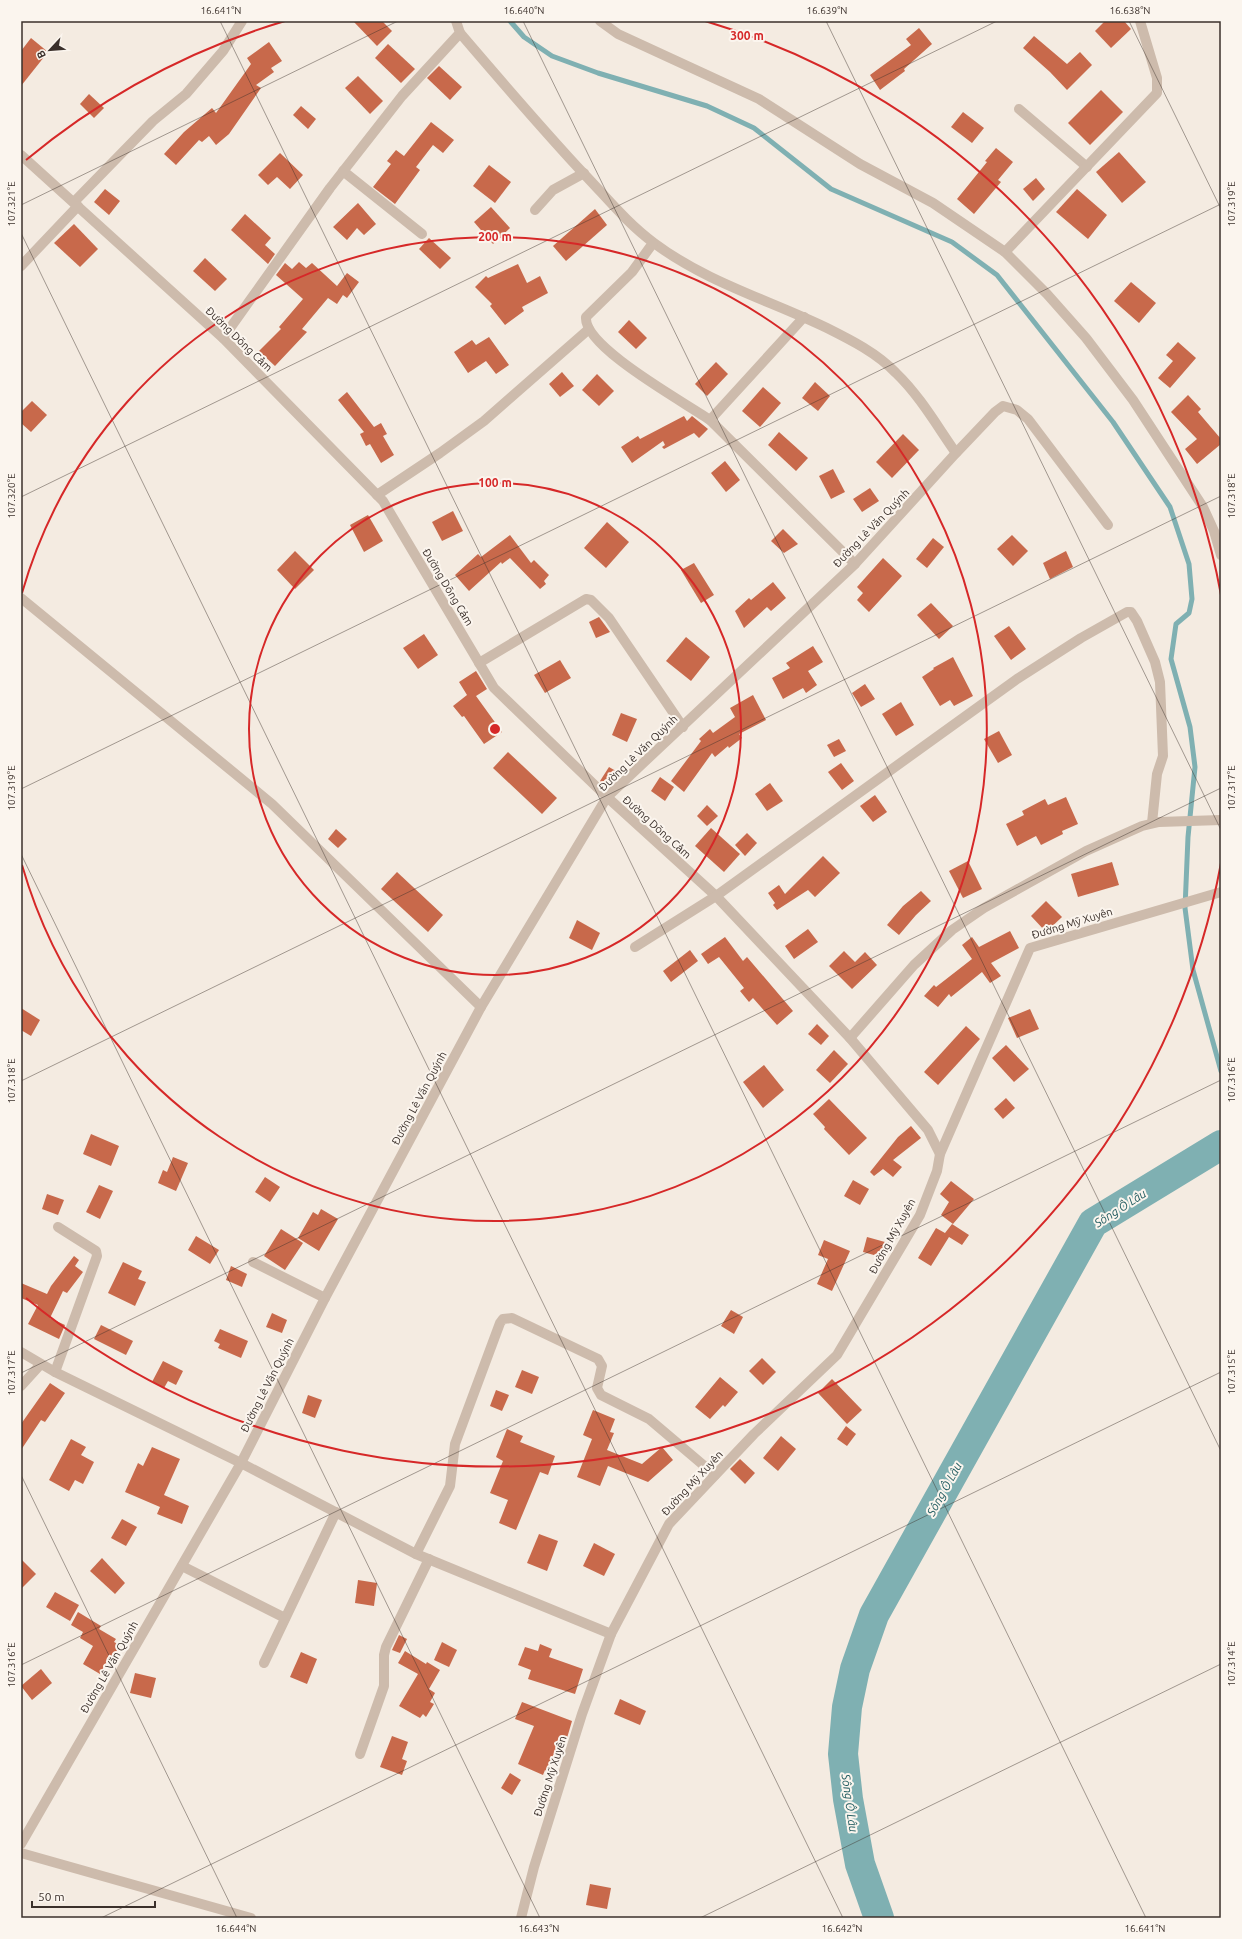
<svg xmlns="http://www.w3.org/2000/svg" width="1242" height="1939" font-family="Ubuntu,sans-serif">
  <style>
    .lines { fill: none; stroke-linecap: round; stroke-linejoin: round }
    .stream { stroke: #7fb0b2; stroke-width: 5 }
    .river { stroke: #7fb0b2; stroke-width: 30 }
    .building { fill: #c8694b }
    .minor { stroke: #cdbbac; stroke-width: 10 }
    .ticks { fill: none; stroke: #3b302b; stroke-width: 1; stroke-opacity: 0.45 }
    .ring { fill: none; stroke: #d62828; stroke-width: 2 }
    .labels { text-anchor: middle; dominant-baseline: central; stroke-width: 4; stroke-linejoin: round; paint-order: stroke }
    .street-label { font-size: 11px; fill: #3b302b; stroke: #fbf5ee }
    .water-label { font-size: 12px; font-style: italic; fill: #1f5a5e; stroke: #fbf5ee }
    .centre { fill: #d62828; stroke: #fbf5ee; stroke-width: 2 }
    .ring-label { font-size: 12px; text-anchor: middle; font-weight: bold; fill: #d62828; stroke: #fbf5ee; stroke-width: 4; stroke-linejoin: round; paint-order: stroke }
    .neatline { fill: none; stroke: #3b302b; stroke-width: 1.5 }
    .ticks-label { font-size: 10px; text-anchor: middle; fill: #3b302b }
  </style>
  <rect width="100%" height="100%" fill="#f4ebe1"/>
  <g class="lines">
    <path class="stream" d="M510 21 524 37 552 56 598 73 707 106 754 128 831 189 952 242 997 275 1113 422 1170 507 1189 564 1192 599 1189 613 1176 624 1171 659 1190 727 1195 767 1188 837 1185 908 1193 970 1221 1071"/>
    <path class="river" d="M879 1918 860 1864 848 1799 843 1754 847 1707 855 1669 874 1615 1093 1223 1221 1145"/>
  </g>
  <g class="building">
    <path d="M353 21H382L392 31 377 46Z"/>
    <path d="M1105 21H1124L1131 29 1111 48 1095 31Z"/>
    <path d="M919 28 932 44 904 69 905 71 880 90 870 75 911 45 906 39Z"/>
    <path d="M1034 36 1067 64 1080 52 1092 65 1067 90 1050 72 1023 48Z"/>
    <path d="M31 38 48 52 21 86V51Z"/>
    <path d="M269 42 282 61 271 68 274 72 256 85 261 88 229 134 216 145 209 136 202 142 199 140 176 165 164 154 184 132 212 108 216 113 251 64 247 58Z"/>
    <path d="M388 44 415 69 401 83 375 58Z"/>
    <path d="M439 66 462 87 450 100 427 78Z"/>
    <path d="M358 76 383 101 370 114 345 88Z"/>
    <path d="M1101 90 1123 112 1090 145 1068 123Z"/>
    <path d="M89 94 104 108 94 118 80 104Z"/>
    <path d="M301 106 316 119 308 129 293 115Z"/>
    <path d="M963 112 984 128 972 143 951 127Z"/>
    <path d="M431 122 454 140 443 153 433 145 416 167 420 170 395 204 373 187 391 164 387 161 396 150 404 156Z"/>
    <path d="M996 148 1013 162 998 180 1001 182 974 214 957 199 987 162 985 161Z"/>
    <path d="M1119 152 1146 182 1122 203 1096 172Z"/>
    <path d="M280 153 303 175 290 189 277 177 268 185 258 175Z"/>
    <path d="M489 165 511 182 495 203 473 186Z"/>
    <path d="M1036 178 1045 189 1033 201 1023 189Z"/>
    <path d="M105 189 120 201 109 215 94 202Z"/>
    <path d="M1077 189 1107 215 1088 239 1056 212Z"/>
    <path d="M358 203 376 224 364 235 357 228 347 240 333 227Z"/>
    <path d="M491 207 510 228 493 244 474 222Z"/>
    <path d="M595 209 607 225 566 261 553 246Z"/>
    <path d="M245 214 271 238 265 245 275 254 268 264 231 230Z"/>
    <path d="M74 224 98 249 80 267 54 243Z"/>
    <path d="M429 238 451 258 440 269 419 249Z"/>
    <path d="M205 258 227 279 215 291 193 271Z"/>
    <path d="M299 262 306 268 312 263 337 286 347 273 359 282 347 298 343 295 337 304 328 298 302 329 307 332 275 366 259 351 281 329 279 327 303 299 276 275 285 263 292 269Z"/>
    <path d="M518 264 527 283 540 276 548 293 522 307 524 311 505 325 490 306 492 304 475 287 486 276 488 278Z"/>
    <path d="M1131 282 1156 303 1139 323 1114 301Z"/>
    <path d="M629 320 647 338 636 349 618 332Z"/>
    <path d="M489 337 509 365 496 374 486 361 468 373 454 352 472 340 476 345Z"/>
    <path d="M1178 342 1196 358 1170 388 1158 378 1173 361 1166 355Z"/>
    <path d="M716 362 728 374 707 396 695 384Z"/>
    <path d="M562 372 574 386 560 397 549 384Z"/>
    <path d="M597 374 614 391 599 406 582 390Z"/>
    <path d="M815 382 830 396 818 411 802 398Z"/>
    <path d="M763 387 781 403 760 427 742 411Z"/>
    <path d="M347 392 374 427 381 423 387 434 383 436 394 455 381 463 370 444 366 446 360 434 364 432 338 400Z"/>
    <path d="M1188 395 1201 409 1198 412 1221 439V444L1197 464 1185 449 1197 439 1171 412Z"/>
    <path d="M32 401 47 415 31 432 21 423V412Z"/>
    <path d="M684 416 687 421 692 416 708 429 699 438 694 433 664 449 662 447 665 445 663 441 632 463 621 447 638 436 640 439Z"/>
    <path d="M779 432 808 458 796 471 768 445Z"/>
    <path d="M903 434 919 450 892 478 876 462Z"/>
    <path d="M725 461 740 480 726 492 711 473Z"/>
    <path d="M833 469 845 492 831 499 819 476Z"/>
    <path d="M870 488 879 501 862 512 853 499Z"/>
    <path d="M453 511 463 531 442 541 432 522Z"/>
    <path d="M368 515 383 541 364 552 350 525Z"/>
    <path d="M607 522 629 542 606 568 584 548Z"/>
    <path d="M783 529 798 544 784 553 771 541Z"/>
    <path d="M510 535 531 563 534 560 549 575 544 581 546 584 540 589 510 558 502 564 501 562 469 591 455 575 478 554 481 557Z"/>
    <path d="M1012 535 1028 551 1013 566 997 549Z"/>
    <path d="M933 538 944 547 927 568 916 559Z"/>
    <path d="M295 551 314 570 295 589 277 570Z"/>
    <path d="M1066 551 1073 567 1050 579 1043 563Z"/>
    <path d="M883 558 902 576 869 612 857 600 863 593 857 587Z"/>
    <path d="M694 563 714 595 701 603 681 570Z"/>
    <path d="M773 582 786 598 771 611 767 607 744 628 735 611 749 598 751 600Z"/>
    <path d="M931 603 953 626 939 639 917 615Z"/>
    <path d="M599 617 610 632 596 638 589 622Z"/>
    <path d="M1009 626 1026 649 1011 660 994 636Z"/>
    <path d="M424 634 438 655 418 669 403 648Z"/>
    <path d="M686 637 710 657 691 681 666 661Z"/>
    <path d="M813 646 823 662 808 671 817 685 806 693 803 688 783 699 772 678 790 668 786 663Z"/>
    <path d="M953 657 973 696 954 706 950 700 940 706 922 677 934 669 933 668Z"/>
    <path d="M560 660 571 678 545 693 534 675Z"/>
    <path d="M476 671 487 689 476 696 502 732 484 744 464 716 462 717 453 706 467 695 459 682Z"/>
    <path d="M865 684 875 699 861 707 852 693Z"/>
    <path d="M753 695 766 720 739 734 742 738 729 748 728 746 715 757 712 753 684 792 671 781 701 741 699 739 710 729 713 733 735 717 730 708Z"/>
    <path d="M901 702 914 725 896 736 882 714Z"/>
    <path d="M621 713 637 719 627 742 612 735Z"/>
    <path d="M999 731 1012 755 998 763 984 739Z"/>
    <path d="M839 739 846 751 834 757 827 745Z"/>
    <path d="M508 752 557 798 542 814 493 768Z"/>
    <path d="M841 763 854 781 842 790 828 772Z"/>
    <path d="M609 767 621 774 607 788 600 781Z"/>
    <path d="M660 777 674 787 665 801 651 791Z"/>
    <path d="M770 783 783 801 767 811 755 794Z"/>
    <path d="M875 795 887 812 873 822 860 806Z"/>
    <path d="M1066 797 1078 824 1062 831 1063 834 1041 845 1036 836 1017 846 1006 824 1024 815 1022 811 1045 799 1048 805Z"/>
    <path d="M707 805 718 816 707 826 697 816Z"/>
    <path d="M711 828 740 854 724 872 695 846Z"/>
    <path d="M336 829 347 839 338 848 328 839Z"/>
    <path d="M747 833 757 843 745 856 735 845Z"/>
    <path d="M823 856 840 873 815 897 808 890 777 910 773 905 775 903 768 893 779 885 785 894Z"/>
    <path d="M968 861 982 889 963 898 949 871Z"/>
    <path d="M1112 862 1119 885 1078 897 1071 874Z"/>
    <path d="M397 872 443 915 428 932 381 889Z"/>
    <path d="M921 891 931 901 916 915 899 935 887 925 903 906Z"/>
    <path d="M1046 901 1062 917 1046 932 1031 916Z"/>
    <path d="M577 920 600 933 592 950 569 938Z"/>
    <path d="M808 929 818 942 794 959 785 946Z"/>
    <path d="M1010 931 1019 948 991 963 1001 976 990 983 982 972 951 997 949 994 938 1007 924 996 934 985 936 987 972 959 962 945 972 937 979 947Z"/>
    <path d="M725 937 743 961 747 957 793 1011 777 1025 753 998 749 1002 740 991 744 988 719 957 708 964 701 954Z"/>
    <path d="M690 950 698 961 671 982 663 971Z"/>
    <path d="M844 951 855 962 865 952 877 965 852 989 829 966Z"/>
    <path d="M21 1008 40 1020 31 1036 21 1030Z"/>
    <path d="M1030 1009 1039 1029 1017 1038 1008 1018Z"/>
    <path d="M817 1024 829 1036 821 1045 808 1034Z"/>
    <path d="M966 1026 980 1039 938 1085 924 1072Z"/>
    <path d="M1006 1045 1029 1069 1014 1082 992 1058Z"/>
    <path d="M834 1050 848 1064 830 1083 816 1070Z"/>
    <path d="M764 1065 784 1090 763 1108 743 1082Z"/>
    <path d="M1006 1098 1015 1108 1003 1119 994 1109Z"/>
    <path d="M829 1099 867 1138 849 1155 824 1129 825 1127 813 1114Z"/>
    <path d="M911 1126 921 1138 893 1160 902 1167 893 1177 883 1169 874 1176 870 1172 898 1137Z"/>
    <path d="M91 1134 119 1146 111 1166 83 1154Z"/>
    <path d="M173 1157 188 1163 176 1191 158 1183 163 1170 167 1172Z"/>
    <path d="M265 1177 280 1187 270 1202 255 1192Z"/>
    <path d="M853 1180 869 1189 860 1205 844 1196Z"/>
    <path d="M951 1181 974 1199 953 1224 941 1215 949 1202 940 1194Z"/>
    <path d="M99 1185 113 1191 100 1219 86 1212Z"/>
    <path d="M47 1194 64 1200 58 1215 42 1209Z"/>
    <path d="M321 1209 338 1219 319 1251 298 1238 313 1212 318 1215Z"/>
    <path d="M952 1224 969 1235 962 1245 949 1237 931 1266 918 1258 936 1228 945 1233Z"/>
    <path d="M281 1229 303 1243 285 1270 264 1256Z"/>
    <path d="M196 1236 219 1250 210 1264 188 1250Z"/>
    <path d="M867 1237 885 1242 881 1257 863 1252Z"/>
    <path d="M824 1240 850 1251 832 1291 817 1284 828 1259 818 1255Z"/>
    <path d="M74 1256 79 1260 75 1266 83 1272 67 1293 63 1291 50 1318 65 1325 59 1339 28 1324 38 1305 21 1298V1283L47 1294 51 1286Z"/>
    <path d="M123 1262 142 1271 138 1279 146 1282 135 1306 108 1293Z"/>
    <path d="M231 1266 247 1274 242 1287 226 1280Z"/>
    <path d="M731 1310 743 1317 734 1334 721 1326Z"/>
    <path d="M272 1313 287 1320 282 1333 266 1327Z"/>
    <path d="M101 1325 133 1341 126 1355 94 1339Z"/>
    <path d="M220 1329 248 1341 241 1358 218 1348 220 1344 214 1341Z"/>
    <path d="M762 1358 776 1372 763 1385 749 1371Z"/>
    <path d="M163 1361 183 1371 176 1385 168 1381 164 1388 152 1382Z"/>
    <path d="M522 1370 539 1377 532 1394 515 1387Z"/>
    <path d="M720 1377 738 1392 725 1407 723 1405 710 1419 695 1407Z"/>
    <path d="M832 1379 862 1410 847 1424 818 1393Z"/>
    <path d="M50 1383 65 1393 45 1422 41 1420 21 1450V1424Z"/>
    <path d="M496 1390 509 1395 502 1411 490 1406Z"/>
    <path d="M308 1395 322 1400 315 1418 302 1413Z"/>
    <path d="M593 1410 615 1419 610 1432 614 1433 607 1450 642 1464 662 1447 673 1460 648 1482 608 1466 600 1486 577 1477 592 1439 583 1435Z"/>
    <path d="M846 1426 856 1434 847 1446 837 1439Z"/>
    <path d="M507 1429 523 1436 520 1442 555 1456 548 1475 540 1472 516 1530 499 1523 508 1500 490 1493 503 1461 496 1457Z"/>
    <path d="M781 1436 796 1449 778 1471 763 1458Z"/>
    <path d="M71 1439 86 1447 81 1455 94 1462 83 1484 75 1480 69 1491 49 1480Z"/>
    <path d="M152 1447 180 1459 164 1495 189 1506 182 1524 157 1514 160 1507 125 1492 138 1463 143 1466Z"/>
    <path d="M740 1459 755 1473 745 1484 730 1469Z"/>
    <path d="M122 1519 137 1527 126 1546 111 1538Z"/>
    <path d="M539 1534 558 1541 547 1571 527 1563Z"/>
    <path d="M594 1543 615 1554 604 1576 583 1566Z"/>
    <path d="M102 1558 125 1583 115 1594 90 1571Z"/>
    <path d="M21 1559 36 1574 21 1589Z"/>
    <path d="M358 1580 377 1583 374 1606 355 1603Z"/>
    <path d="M55 1592 79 1605 70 1621 46 1607Z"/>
    <path d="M78 1612 101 1626 99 1629 116 1639 114 1642 120 1645 111 1661 108 1659 100 1674 83 1664 93 1646 80 1638 83 1632 71 1625Z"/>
    <path d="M399 1635 407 1639 400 1653 392 1650Z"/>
    <path d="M442 1642 457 1650 449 1667 434 1660Z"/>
    <path d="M540 1644 552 1649 549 1657 583 1669 575 1694 528 1679 531 1670 518 1665 525 1647 538 1651Z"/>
    <path d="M405 1651 426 1664 427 1662 440 1670 429 1689 435 1693 430 1702 434 1704 426 1717 423 1714 420 1718 399 1706 418 1674 398 1663Z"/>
    <path d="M301 1652 317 1659 307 1684 290 1677Z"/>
    <path d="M41 1669 52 1683 32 1700 21 1686Z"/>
    <path d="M135 1673 156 1678 151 1698 130 1693Z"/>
    <path d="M620 1699 646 1711 640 1725 614 1714Z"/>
    <path d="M522 1702 572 1721 567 1738 562 1736 547 1771 545 1770 543 1775 518 1764 534 1726 515 1719Z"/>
    <path d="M392 1736 408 1742 402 1759 407 1761 402 1775 380 1767Z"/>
    <path d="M510 1773 521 1780 512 1795 501 1788Z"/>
    <path d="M590 1884 611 1888 607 1909 586 1905Z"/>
  </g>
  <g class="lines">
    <g class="minor">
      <path d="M600 21 618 34 759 99 860 164 933 203 1005 252 1047 294 1086 338 1133 400 1203 507 1214 531 1221 555"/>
      <path d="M460 33C501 81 542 129 585 175 607 198 628 224 654 243 706 282 769 300 827 328 851 340 877 353 896 373 920 396 937 426 956 453"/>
      <path d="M1019 109 1087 167"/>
      <path d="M21 155 223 338 383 501 494 688 607 797 716 896 850 1038 928 1130 940 1154"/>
      <path d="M343 171 422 234"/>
      <path d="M74 202 153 121 186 94 223 51 242 21"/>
      <path d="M535 210 553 190 584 173"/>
      <path d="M653 243 632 272 586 317C583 347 686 403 710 420L855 564"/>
      <path d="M1005 252 1157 93V78L1140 21"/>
      <path d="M21 266 78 206"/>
      <path d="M223 338 330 188 402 96 460 33 456 21"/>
      <path d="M710 420 804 317"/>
      <path d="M377 495 440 453 484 421 589 329"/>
      <path d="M21 598 272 804 481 1007"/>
      <path d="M479 663 586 599 591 600 609 618 683 727"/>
      <path d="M635 947 716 896 1017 679 1081 638 1127 612H1131L1137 621 1155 662 1160 682 1163 756 1157 774 1152 823"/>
      <path d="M850 1038 914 965 952 930 984 908 1086 851 1142 826 1159 822 1221 820"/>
      <path d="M253 1262 325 1298"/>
      <path d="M21 1352 55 1372 241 1463 416 1554 611 1634"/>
      <path d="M55 1372 97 1256 96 1251 58 1227"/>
      <path d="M21 1386 40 1365"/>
      <path d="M416 1554 450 1486 455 1444 500 1323 503 1319 512 1318 598 1359 602 1366 597 1388 601 1395 649 1419 715 1475"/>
      <path d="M182 1566 285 1618"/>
      <path d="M264 1663 336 1512"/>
      <path d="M360 1754 384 1686V1655L386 1647 429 1559"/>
      <path d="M21 1844 241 1463 325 1298 481 1007 607 797 855 564 956 453 995 412 1003 406 1017 410 1028 419 1108 525"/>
      <path d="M21 1853 251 1918"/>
      <path d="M521 1918 534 1867 582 1714 611 1634 669 1524 754 1434 837 1355 920 1215 937 1171 940 1154 1030 948 1221 892"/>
    </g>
  </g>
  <path class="ticks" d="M220 21 1146 1918M523 21 1221 1451M826 21 1221 830M1129 21 1221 209M21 205 398 21M21 233 843 1918M21 497 997 21M21 789 1221 204M21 854 540 1918M21 1081 1221 496M21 1373 1221 788M21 1475 237 1918M21 1665 1221 1080M101 1918 1221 1372M700 1918 1221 1664"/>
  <g class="ring">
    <circle cx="495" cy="729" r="246"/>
    <path d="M22 593A492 492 0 1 1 22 865"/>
    <path d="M1221 863A738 738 0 0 1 26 1298M26 160A738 738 0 0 1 285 21M705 21A738 738 0 0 1 1221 595"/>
  </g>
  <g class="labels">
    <g class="street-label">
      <text transform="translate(239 339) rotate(44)">Đường Dõng Cảm</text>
      <text transform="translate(871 528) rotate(-46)">Đường Lê Văn Quýnh</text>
      <text transform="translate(448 587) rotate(59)">Đường Dõng Cảm</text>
      <text transform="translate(638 753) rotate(-44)">Đường Lê Văn Quýnh</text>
      <text transform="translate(657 827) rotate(42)">Đường Dõng Cảm</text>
      <text transform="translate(1072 923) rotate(-17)">Đường Mỹ Xuyên</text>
      <text transform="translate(419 1098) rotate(-62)">Đường Lê Văn Quýnh</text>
      <text transform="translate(892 1236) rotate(-61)">Đường Mỹ Xuyên</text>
      <text transform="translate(267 1385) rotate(-63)">Đường Lê Văn Quýnh</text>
      <text transform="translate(692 1483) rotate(-47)">Đường Mỹ Xuyên</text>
      <text transform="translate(109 1667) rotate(-60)">Đường Lê Văn Quýnh</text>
      <text transform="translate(550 1776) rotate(-72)">Đường Mỹ Xuyên</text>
    </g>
    <g class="water-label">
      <text transform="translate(1120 1208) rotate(-33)">Sông Ô Lâu</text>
      <text transform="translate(944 1489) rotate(-61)">Sông Ô Lâu</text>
      <text transform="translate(850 1803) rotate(82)">Sông Ô Lâu</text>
    </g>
  </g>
  <circle cx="495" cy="729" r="6" class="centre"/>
  <g class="ring-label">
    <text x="747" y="40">300 m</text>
    <text x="495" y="241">200 m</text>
    <text x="495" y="487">100 m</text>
  </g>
  <rect width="1242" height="1939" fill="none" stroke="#fbf5ee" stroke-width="44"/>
  <g transform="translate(50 50) rotate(244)" stroke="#fbf5ee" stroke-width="3" paint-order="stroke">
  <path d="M0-3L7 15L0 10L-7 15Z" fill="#3b302b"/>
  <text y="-6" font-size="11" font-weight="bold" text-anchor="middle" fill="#3b302b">B</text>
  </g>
  <path d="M32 1901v6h123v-6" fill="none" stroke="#3b302b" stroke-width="2"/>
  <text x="38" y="1901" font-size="12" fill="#3b302b" stroke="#fbf5ee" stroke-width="3" paint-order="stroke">50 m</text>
  <rect x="22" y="22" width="1198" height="1895" class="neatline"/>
  <g class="ticks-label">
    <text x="221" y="14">16.641°N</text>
    <text x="524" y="14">16.640°N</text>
    <text x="827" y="14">16.639°N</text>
    <text x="1130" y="14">16.638°N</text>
    <text transform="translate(1231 204) rotate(-90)" y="4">107.319°E</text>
    <text transform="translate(11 204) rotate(-90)" y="4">107.321°E</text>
    <text transform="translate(1231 496) rotate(-90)" y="4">107.318°E</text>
    <text transform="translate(11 496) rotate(-90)" y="4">107.320°E</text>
    <text transform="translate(1231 788) rotate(-90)" y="4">107.317°E</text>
    <text transform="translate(11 788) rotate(-90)" y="4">107.319°E</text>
    <text transform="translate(1231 1080) rotate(-90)" y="4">107.316°E</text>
    <text transform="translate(11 1081) rotate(-90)" y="4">107.318°E</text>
    <text transform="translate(1231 1372) rotate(-90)" y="4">107.315°E</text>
    <text transform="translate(11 1373) rotate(-90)" y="4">107.317°E</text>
    <text transform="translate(1231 1664) rotate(-90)" y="4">107.314°E</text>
    <text transform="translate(11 1665) rotate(-90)" y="4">107.316°E</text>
    <text x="236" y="1932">16.644°N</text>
    <text x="539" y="1932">16.643°N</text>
    <text x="842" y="1932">16.642°N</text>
    <text x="1145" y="1932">16.641°N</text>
  </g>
</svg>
